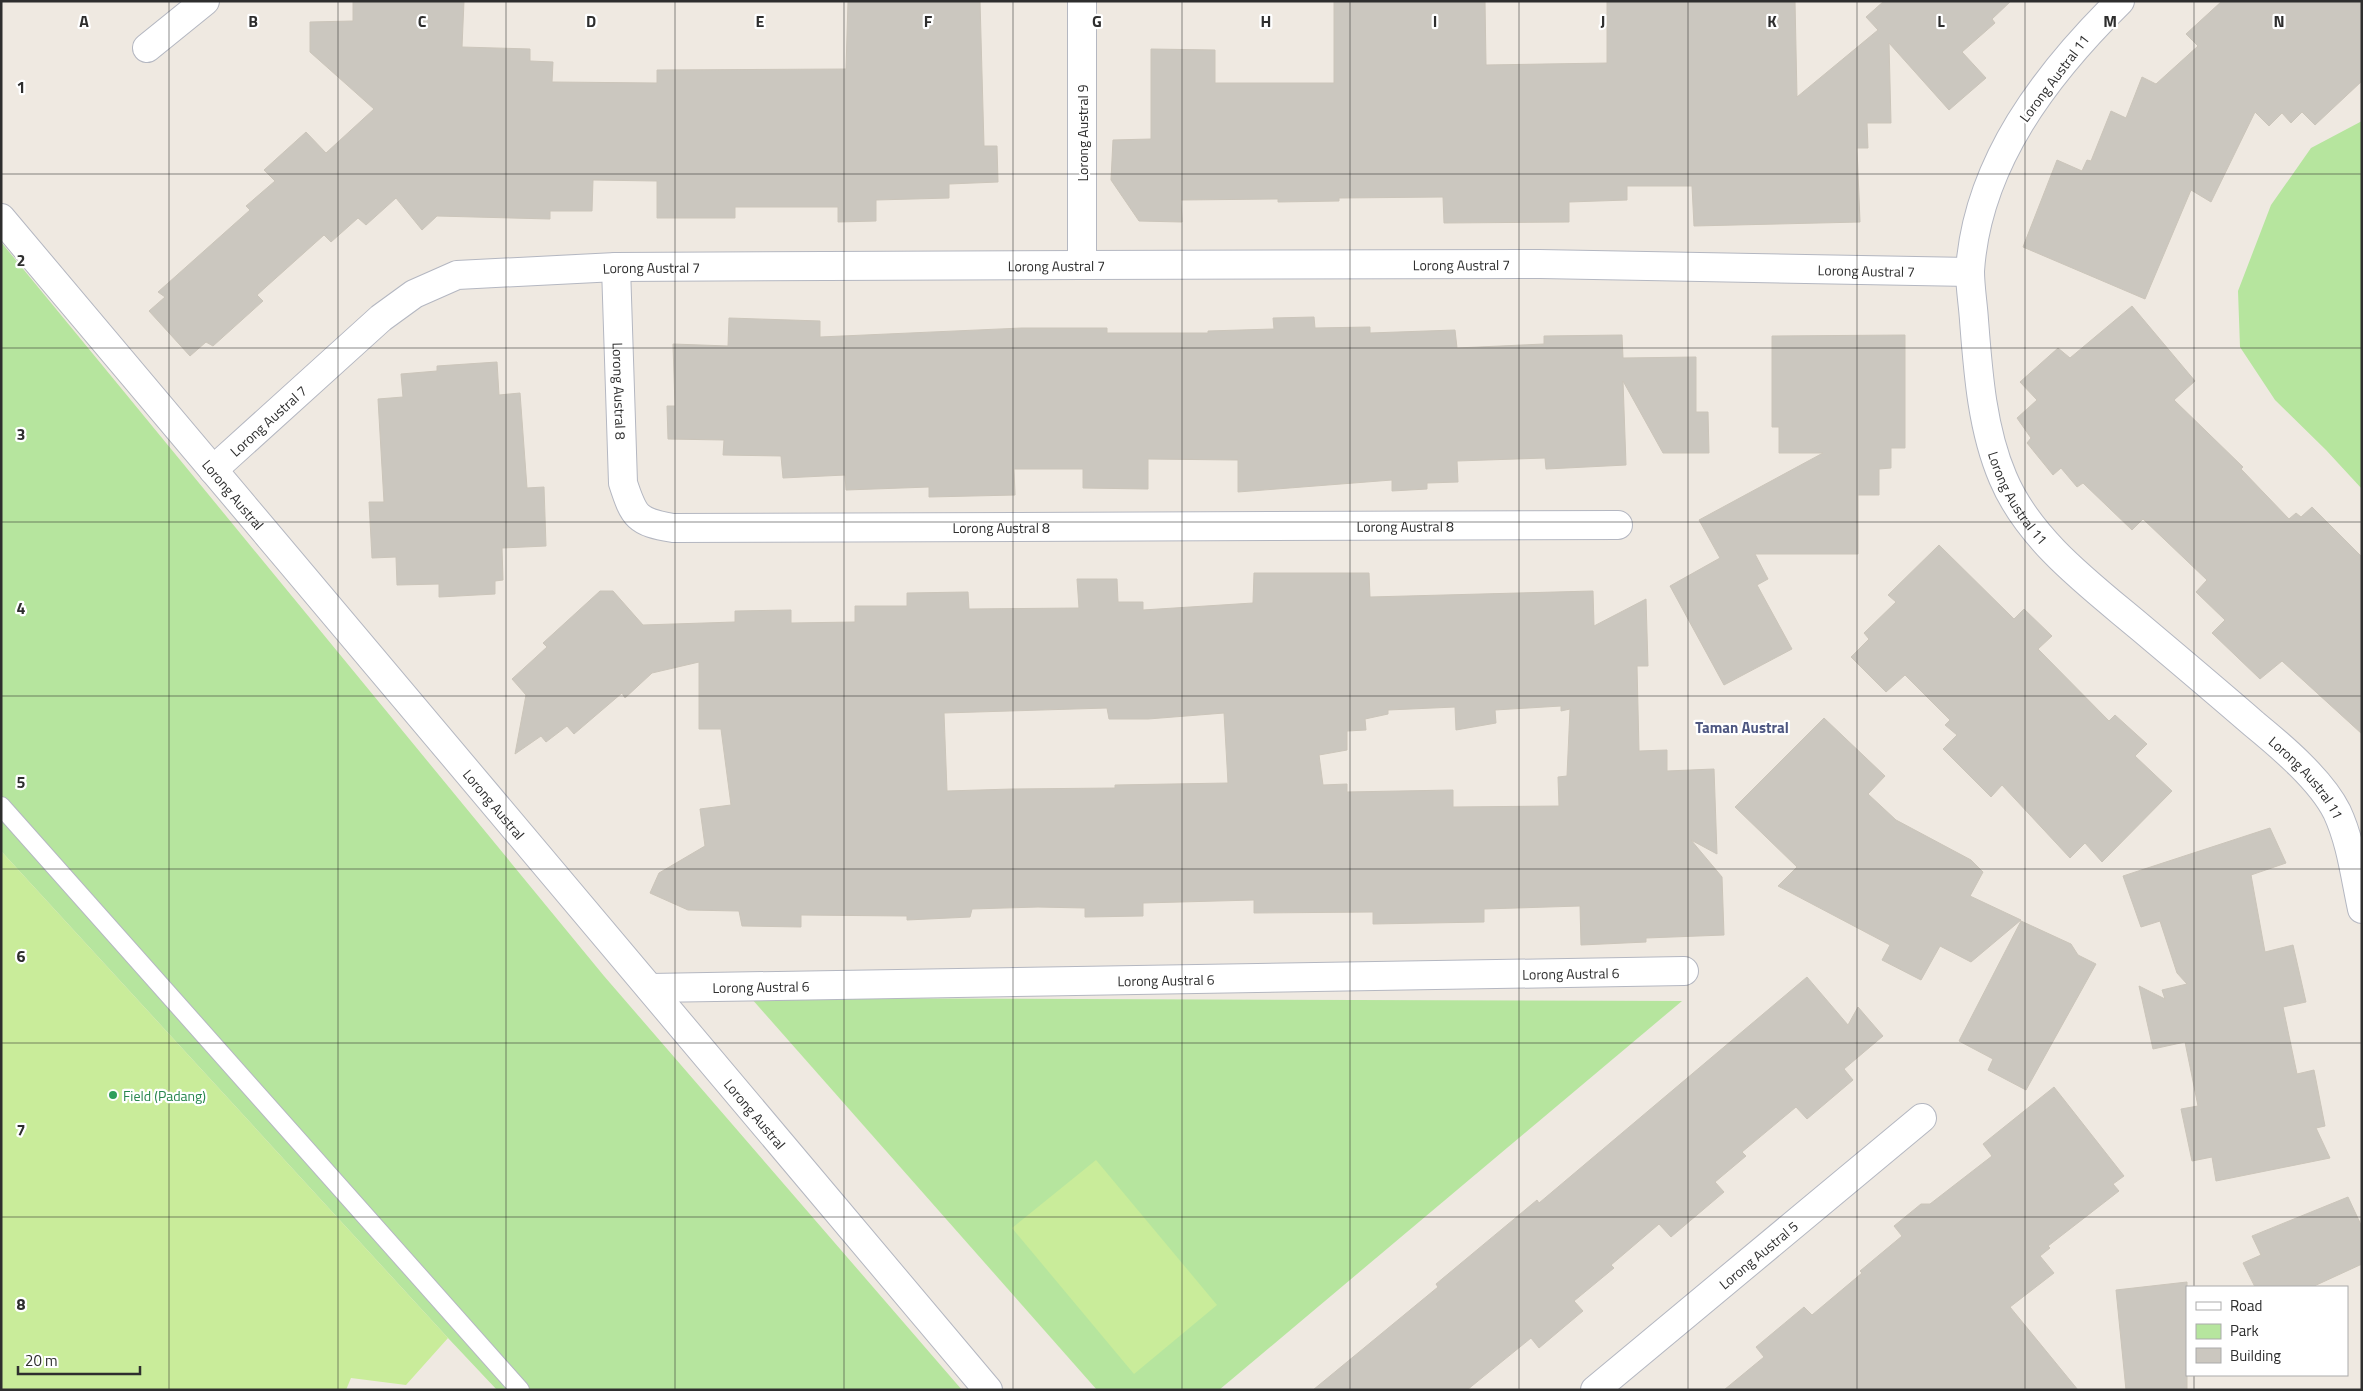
<svg xmlns="http://www.w3.org/2000/svg" width="2363" height="1391" font-family="'Titillium Web',sans-serif">
  <style>
    .green { fill: #b6e59e }
    .pitch { fill: #c9ec9a }
    .building { fill: #cbc7bf; stroke: #cbc5ba; fill-rule: evenodd }
    .lines { fill: none; stroke-linecap: round; stroke-linejoin: round }
    .service-casing { stroke: #b4b7c1; stroke-width: 20 }
    .minor-casing { stroke: #b4b7c1; stroke-width: 30 }
    .service { stroke: #fff; stroke-width: 18 }
    .minor { stroke: #fff; stroke-width: 28 }
    .grid { fill: none; stroke: #2e2e2e; stroke-width: 1; stroke-opacity: 0.55 }
    .leisure-dot { fill: #2e9e5b; stroke: #fff; stroke-width: 2 }
    .labels { text-anchor: middle; dominant-baseline: central; stroke-width: 4.5; stroke-linejoin: round; paint-order: stroke }
    .street-label { font-size: 14px; fill: #2e2e2e; stroke: #fff }
    .leisure-label { font-size: 14px; fill: #27864d; stroke: #fff; text-anchor: start }
    .neighbourhood-label { font-size: 15px; font-weight: bold; fill: #4d5680; stroke: #fff }
    .grid-label { font-size: 16px; text-anchor: middle; font-weight: bold; fill: #2e2e2e; stroke: #fff; stroke-width: 4.5; stroke-linejoin: round; paint-order: stroke }
  </style>
  <rect width="100%" height="100%" fill="#efe9e1"/>
  <g class="green">
    <path d="M2362 121V489L2326 450 2275 400 2240 347 2238 291 2271 205 2311 148Z"/>
    <path d="M1 242 604 976 962 1390H497L448 1338 1 851Z"/>
    <path d="M751 998 1682 1001 1219 1390H1097Z"/>
  </g>
  <g class="pitch">
    <path d="M1 851 448 1338 406 1385 351 1378 346 1390H1Z"/>
    <path d="M1096 1160 1217 1305 1134 1374 1012 1228Z"/>
  </g>
  <g class="building">
    <path d="M353 1H464L462 47 530 49V61L553 62 552 82 657 83V70L846 69 848 1H980L984 146H997L998 182 949 184V198L876 200V221L838 222V207H735V218H657V181L593 180 592 211H550V219L437 216 422 230 396 198 366 225 358 218 331 242 324 235 257 295 263 301 213 346 206 342 190 356 149 311 165 297 158 292 250 210 246 206 275 181 264 170 306 132 326 153 374 109 310 52V22L353 21Z"/>
    <path d="M1334 1H1485L1486 65 1607 63V1H1795L1797 97 1878 30 1866 17 1884 1H2011L1992 19 1995 23 1962 52 1986 78 1949 110 1889 43 1891 123H1867L1868 148H1857L1860 222 1694 226 1692 186H1627V200L1569 202V222L1444 223 1443 197 1339 198V201L1278 202V199L1181 200 1182 222 1139 221 1111 180 1113 140 1151 139V49L1215 50V83H1334Z"/>
    <path d="M2222 1H2362V81L2315 125 2302 112 2291 123 2282 113 2269 126 2255 112 2211 202 2191 190 2145 299 2023 247 2057 160 2082 171 2087 160 2091 161 2111 111 2126 118 2142 77 2156 84 2198 46 2186 34Z"/>
    <path d="M2132 306 2195 381 2174 400 2243 467 2241 469 2289 519 2296 513 2301 517 2312 507 2362 557V734L2282 661 2260 679 2212 633 2225 620 2196 592 2207 580 2143 519 2132 530 2083 483 2077 487 2061 468 2053 475 2027 443 2031 438 2017 418 2037 400 2020 382 2058 348 2070 358Z"/>
    <path d="M1314 317 1315 328 1370 327V333L1455 330 1457 348 1544 344V336L1622 335 1623 358 1696 357V412H1708L1709 453H1663L1623 381 1626 465 1546 469 1545 458 1457 461 1458 482 1427 483V489L1392 491V480L1238 492V460L1148 459V489L1083 488V469H1014L1015 495 929 497V487L846 490 845 475 783 478 781 456 723 455 724 440 668 439 667 406H675L673 344 728 346 729 318 820 321V337L1022 328H1107V333H1208V331L1274 329 1273 318Z"/>
    <path d="M1905 335V448H1891V468L1879 469V495H1858V554H1755L1768 579 1757 585 1792 649 1724 685 1670 586 1720 558 1699 520 1823 453H1779V427H1772V336Z"/>
    <path d="M497 362 499 395 520 393 527 488 544 487 546 546 502 548 503 580 495 581V594L439 597V584L397 585 396 557 372 558 369 502H384L378 399 403 397 401 374 437 371V366Z"/>
    <path d="M1939 545 2014 619 2024 609 2052 636 2038 649 2109 721 2115 715 2147 744 2135 756 2172 791 2102 862 2085 843 2070 858 2002 785 1991 797 1943 749 1957 735 1945 725 1950 720 1905 675 1886 692 1851 657 1869 639 1864 633 1896 602 1888 595Z"/>
    <path d="M1254 573H1369L1370 597 1593 591 1594 626 1646 599 1648 666H1637L1639 751 1667 750V771L1714 769 1717 854 1691 840 1722 877 1724 935 1646 938V942L1581 945 1580 906 1484 909V922L1373 924V912L1254 913V900L1143 903V916L1085 917V908L1038 907 972 909 970 917 907 920V916L801 915V927L742 926 739 911 688 910 650 893 659 873 705 846 700 809 731 805 721 729H699V662L652 673 625 698 622 693 574 734 567 726 546 742 541 736 515 754 526 695 512 679 547 647 543 643 600 591H613L643 625 735 622V611L791 610V623L855 622V606H907V593L968 592 969 609 1079 608 1077 579H1117L1118 602H1143V610L1253 603ZM1561 706V711L1570 709 1567 776 1558 777 1559 806 1453 807V790L1347 792V784L1323 785 1319 755 1347 750V731L1366 730 1365 719 1388 714V710L1455 707 1456 730 1496 723 1495 710ZM1107 708 1109 719H1148L1224 713 1228 783 1115 785V788L1012 789 947 791 944 713Z"/>
    <path d="M1824 718 1885 776 1868 794 1896 820 1971 860 1983 872 1970 896 2021 920 1971 962 1940 946 1921 980 1882 960 1890 945 1778 886 1797 867 1735 807Z"/>
    <path d="M2270 828 2286 863 2251 875 2265 952 2293 945 2306 1002 2283 1007 2297 1074 2314 1070 2325 1126 2316 1128 2330 1158 2216 1181 2212 1157 2192 1161 2181 1109 2198 1106 2185 1042 2153 1049 2139 986 2165 999 2162 990 2187 984 2177 973 2160 921 2141 927 2123 876Z"/>
    <path d="M2021 921 2071 944 2078 955 2096 964 2026 1090 1988 1070 1993 1059 1959 1041Z"/>
    <path d="M1807 977 1848 1025 1858 1007 1883 1036 1844 1069 1853 1080 1807 1119 1796 1107 1742 1152 1746 1156 1715 1182 1724 1192 1671 1237 1659 1224 1611 1265 1614 1268 1574 1301 1583 1311 1539 1348 1531 1338 1467 1390H1313L1438 1287 1436 1284 1537 1200 1539 1203Z"/>
    <path d="M2054 1087 2124 1176 2113 1184 2119 1191 2048 1246 2050 1248 2040 1256 2054 1273 2010 1307 2078 1390H1724L1764 1357 1756 1347 1804 1307 1812 1315 1862 1273 1860 1271 1902 1236 1894 1226 1921 1204H1930L1992 1156 1983 1144Z"/>
    <path d="M2348 1197 2362 1227V1264L2312 1287H2255L2243 1263 2261 1255 2252 1236Z"/>
    <path d="M2187 1282V1390H2126L2116 1290Z"/>
  </g>
  <g class="lines">
    <defs>
      <path id="service" d="M1 806 520 1390"/>
      <g id="minor">
        <path d="M1082 1V265"/>
        <path id="s1" d="M2120 1C2046 74 1977 163 1970 271 1970 287 1973 304 1974 320 1978 372 1982 429 2003 478 2029 540 2090 585 2140 627 2178 659 2216 691 2254 724 2282 747 2321 780 2337 812 2351 842 2355 877 2362 909"/>
        <path d="M147 48 205 1"/>
        <path id="s2" d="M1 218 988 1390"/>
        <path id="s3" d="M616 267 623 483C634 517 637 522 673 528L1618 525"/>
        <path id="s4" d="M213 470 381 318 414 294 457 275 616 267 1082 265 1540 264 1970 272"/>
        <path id="s5" d="M650 988 1684 971"/>
        <path id="s6" d="M1595 1390 1922 1118"/>
      </g>
    </defs>
    <use href="#service" class="service-casing"/>
    <use href="#minor" class="minor-casing"/>
    <use href="#service" class="service"/>
    <use href="#minor" class="minor"/>
  </g>
  <path class="grid" d="M169 1V1390M338 1V1390M506 1V1390M675 1V1390M844 1V1390M1013 1V1390M1182 1V1390M1350 1V1390M1519 1V1390M1688 1V1390M1857 1V1390M2025 1V1390M2194 1V1287M1 174H2362M1 348H2362M1 522H2362M1 696H2362M1 869H2362M1 1043H2362M1 1217H2362M2194 1375V1390"/>
  <circle class="leisure-dot" cx="113" cy="1095" r="5"/>
  <g class="labels">
    <g class="street-label">
      <text transform="translate(2054 78) rotate(-53)">Lorong Austral 11</text>
      <text transform="translate(1082 133) rotate(-90)">Lorong Austral 9</text>
      <text stroke="none"><textPath href="#s4" startOffset="1319">Lorong Austral 7</textPath></text>
      <text stroke="none"><textPath href="#s4" startOffset="914">Lorong Austral 7</textPath></text>
      <text stroke="none"><textPath href="#s4" startOffset="509">Lorong Austral 7</textPath></text>
      <text stroke="none"><textPath href="#s4" startOffset="1724">Lorong Austral 7</textPath></text>
      <text stroke="none"><textPath href="#s3" startOffset="124">Lorong Austral 8</textPath></text>
      <text stroke="none"><textPath href="#s4" startOffset="74">Lorong Austral 7</textPath></text>
      <text stroke="none"><textPath href="#s2" startOffset="361">Lorong Austral</textPath></text>
      <text stroke="none"><textPath href="#s1" startOffset="551">Lorong Austral 11</textPath></text>
      <text stroke="none"><textPath href="#s3" startOffset="1022">Lorong Austral 8</textPath></text>
      <text stroke="none"><textPath href="#s3" startOffset="618">Lorong Austral 8</textPath></text>
      <text stroke="none"><textPath href="#s1" startOffset="956">Lorong Austral 11</textPath></text>
      <text stroke="none"><textPath href="#s2" startOffset="766">Lorong Austral</textPath></text>
      <text stroke="none"><textPath href="#s5" startOffset="921">Lorong Austral 6</textPath></text>
      <text stroke="none"><textPath href="#s5" startOffset="516">Lorong Austral 6</textPath></text>
      <text stroke="none"><textPath href="#s5" startOffset="111">Lorong Austral 6</textPath></text>
      <text stroke="none"><textPath href="#s2" startOffset="1171">Lorong Austral</textPath></text>
      <text stroke="none"><textPath href="#s6" startOffset="212">Lorong Austral 5</textPath></text>
    </g>
    <g class="leisure-label">
      <text x="123" y="1095">Field (Padang)</text>
    </g>
    <g class="neighbourhood-label">
      <text x="1742" y="727">Taman Austral</text>
    </g>
  </g>
  <g class="grid-label">
    <text x="84" y="27">A</text>
    <text x="253" y="27">B</text>
    <text x="422" y="27">C</text>
    <text x="591" y="27">D</text>
    <text x="760" y="27">E</text>
    <text x="928" y="27">F</text>
    <text x="1097" y="27">G</text>
    <text x="1266" y="27">H</text>
    <text x="1435" y="27">I</text>
    <text x="1603" y="27">J</text>
    <text x="1772" y="27">K</text>
    <text x="1941" y="27">L</text>
    <text x="2110" y="27">M</text>
    <text x="2279" y="27">N</text>
    <text x="21" y="93">1</text>
    <text x="21" y="266">2</text>
    <text x="21" y="440">3</text>
    <text x="21" y="614">4</text>
    <text x="21" y="788">5</text>
    <text x="21" y="962">6</text>
    <text x="21" y="1136">7</text>
    <text x="21" y="1310">8</text>
  </g>
  <rect width="2363" height="1391" fill="none" stroke="#2e2e2e" stroke-width="5"/>
  <rect x="2186" y="1286" width="162" height="90" fill="#ffffff" stroke="#ababab"/>
  <rect x="2196" y="1302" width="25" height="8" fill="#ffffff" stroke="#ababab"/>
  <text x="2230" y="1311" font-size="15" fill="#2e2e2e">Road</text>
  <rect x="2196" y="1324" width="25" height="15" fill="#b6e59e" stroke="#ababab"/>
  <text x="2230" y="1336" font-size="15" fill="#2e2e2e">Park</text>
  <rect x="2196" y="1348" width="25" height="15" fill="#cbc7bf" stroke="#ababab"/>
  <text x="2230" y="1361" font-size="15" fill="#2e2e2e">Building</text>
  <path d="M18 1366v8h122v-8" fill="none" stroke="#2e2e2e" stroke-width="2.5"/>
  <text x="25" y="1366" font-size="15" fill="#2e2e2e" stroke="#ffffff" stroke-width="4" paint-order="stroke">20 m</text>
</svg>
